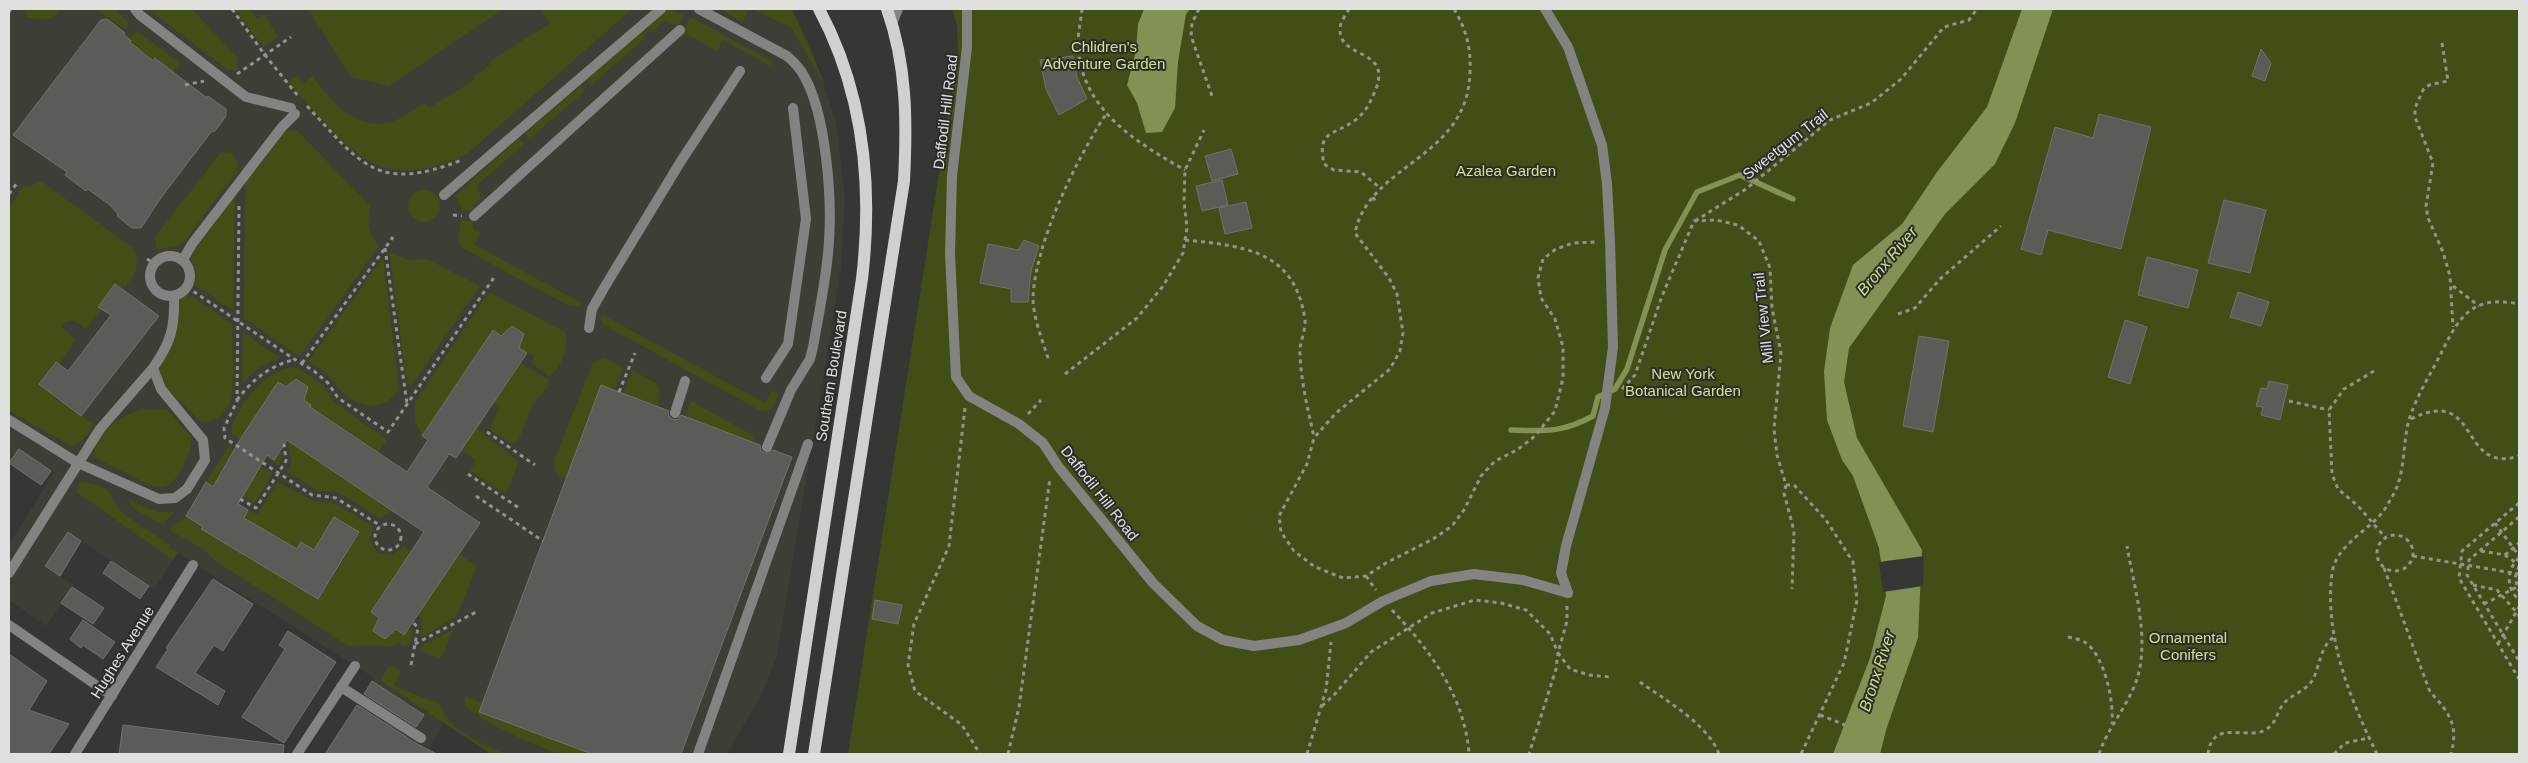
<svg xmlns="http://www.w3.org/2000/svg" width="2528" height="763" font-family="Arial,sans-serif">
  <style>
    .built { fill: #3c3f35 }
    .green { fill: #414e15 }
    .water { fill: #829255 }
    .pier { fill: #363734 }
    .lines { fill: none; stroke-linecap: round; stroke-linejoin: round }
    .stream { stroke: #829255; stroke-width: 5.5 }
    .building { fill: #5a5c58; stroke: #71726f }
    .path { stroke: #929391; stroke-width: 3; stroke-dasharray: 4 4; stroke-linecap: butt }
    .service { stroke: #838482; stroke-width: 10 }
    .minor { stroke: #838482; stroke-width: 10 }
    .primary { stroke: #cfd1cd; stroke-width: 12 }
    .path-bridge { stroke: #929391; stroke-width: 3; stroke-dasharray: 4 4; stroke-linecap: butt }
    .labels { text-anchor: middle; dominant-baseline: central; stroke-width: 4; stroke-linejoin: round; paint-order: stroke }
    .park-label { font-size: 15px; fill: #cde58d; stroke: #2c2d2a }
    .street-label { font-size: 15px; fill: #e0e1df; stroke: #2c2d2a }
    .water-label { font-size: 16px; font-style: italic; fill: #cae289; stroke: #2c2d2a }
  </style>
  <rect width="100%" height="100%" fill="#363734"/>
  <path class="built" d="M9 9H792L814 55 836 122 845 197 841 268 777 656 762 694 727 754H491L443 723 426 754H325L355 706 363 707 369 698 364 694 374 678 178 553 154 589 68 532 60 576 74 585 46 626 9 600V544L54 473 19 449 9 464Z"/>
  <g class="green">
    <path d="M24 9H62C51 20 43 22 27 17Z"/>
    <path d="M96 9H116L129 24 125 29Z"/>
    <path d="M148 9H192L237 58 238 70H228Z"/>
    <path d="M235 9H250L257 19 264 14 278 37 263 47Z"/>
    <path d="M308 9H503L389 86 351 77Z"/>
    <path d="M541 9H632L468 153C375 200 346 144 288 82L298 75 304 83 312 76C333 102 356 133 394 121 404 117 415 109 424 103L429 108 475 79 474 76 490 65 489 62 550 23Z"/>
    <path d="M669 9 685 15 677 27 665 20 651 32 647 26Z"/>
    <path d="M719 9H749L743 22Z"/>
    <path d="M753 9H792L826 87 791 28Z"/>
    <path d="M952 9H2519V754H848L958 52 957 25Z"/>
    <path d="M691 17 773 62 771 66 723 40 717 51 683 32Z"/>
    <path d="M137 31 180 63 173 71 156 58 153 61 123 34 125 33 131 37Z"/>
    <path d="M642 31 646 37 591 85 586 80Z"/>
    <path d="M581 86 585 91 530 138 525 133Z"/>
    <path d="M286 130 298 131 371 207C366 223 369 233 379 246L301 355 295 354 244 318 245 184Z"/>
    <path d="M519 138 524 144 477 185 481 199 474 205V210H462L456 195Z"/>
    <path d="M226 152 232 153 238 164 236 173 185 241 176 247 156 249 155 237 220 153Z"/>
    <path d="M41 181 132 247C143 266 134 275 123 290L115 285 98 306 101 309 86 329C79 324 74 318 65 322L62 327 76 340 59 364 55 362 39 383 94 425 82 441 71 446 9 411V207L23 186 29 187Z"/>
    <circle cx="424" cy="206" r="16"/>
    <path d="M235 196 233 310 194 285 196 271 191 260 196 248Z"/>
    <path d="M461 220 473 221V229L480 233 475 245 582 303 580 306H569L462 248 458 241Z"/>
    <path d="M389 252 408 260 427 259 480 286 412 385 407 384Z"/>
    <path d="M383 257 399 388C387 411 362 410 343 393 337 387 332 379 325 372 320 368 314 365 308 362Z"/>
    <path d="M489 292 565 332C569 346 562 369 549 376L531 363 534 356 519 348 512 326 501 336 493 331 422 436 415 420V402Z"/>
    <path d="M189 294 233 325C232 340 235 388 231 400 226 414 215 423 201 422L165 386 159 368C177 343 179 330 178 299Z"/>
    <path d="M603 315 765 403 770 392 776 391 778 396 772 408 766 412 759 410 604 325 600 318Z"/>
    <path d="M243 332 280 358 259 367 242 384Z"/>
    <path d="M604 357 623 367 615 390 566 479 559 476 555 470V458L593 362Z"/>
    <path d="M520 363 548 379 549 386 534 402 518 441 513 444 489 429 499 409 494 402Z"/>
    <path d="M293 367 299 369 315 379 325 388 333 401 387 440 378 452 310 407 311 404 304 400 308 387 296 379 286 387 278 382 241 438 274 460 281 449 282 459 278 465 231 433C234 407 266 370 293 367Z"/>
    <path d="M632 370 656 383 660 388 658 407 623 394Z"/>
    <path d="M691 401 754 436 752 442 684 417Z"/>
    <path d="M143 409 167 410 191 436C193 449 180 477 169 485 164 488 159 487 154 487L94 457C93 433 123 414 143 409Z"/>
    <path d="M476 428 517 460V467L506 494 470 471 476 460 461 450Z"/>
    <path d="M287 440 392 511 379 518 343 495 333 491H318L286 471 292 462Z"/>
    <path d="M229 446 272 474 255 503 242 496 232 455 213 487 206 482Z"/>
    <path d="M81 482C121 485 104 499 127 516 141 526 155 535 169 544L170 548 178 553 173 560 75 491Z"/>
    <path d="M278 482 316 502H332L373 526 370 539 377 552 392 555 403 546 412 551 371 612 379 618 373 631 385 639 396 629 404 635 409 627 413 631 411 642 405 646 398 643 390 647C375 643 361 648 347 645L217 562 205 550 169 530 173 524H177L186 516 203 527 201 529 318 599 340 566 358 532 334 517 314 550 301 542 297 549 244 518 248 510 257 514Z"/>
    <path d="M127 498C142 506 157 516 175 511L163 525 133 508Z"/>
    <path d="M459 554 477 566 457 616 420 638 422 620 418 615Z"/>
    <path d="M453 630 443 654 439 658 420 651 421 646Z"/>
    <path d="M389 665 399 669 400 673 394 686 440 704C447 731 482 743 505 754H491L381 681Z"/>
    <path d="M465 696 482 703 479 712 584 751 583 754C577 754 570 755 564 754 544 751 477 720 464 704Z"/>
  </g>
  <g class="water">
    <path d="M1144 9H1190L1186 14 1178 62 1175 108 1162 132 1146 133 1137 103 1127 85 1136 51 1138 24Z"/>
    <path d="M2022 9H2053L2015 123 1995 164 1945 214 1849 348 1844 382 1857 438 1922 550 1918 638 1887 727 1880 754H1833L1870 658 1886 596 1879 548 1853 476 1842 460 1827 420 1824 371 1830 328 1853 265 1902 224 1937 172 1987 107Z"/>
  </g>
  <path class="pier" d="M1924 556 1923 586 1883 592 1879 562Z"/>
  <g class="lines">
    <path class="stream" d="M1511 430C1545 431 1562 433 1593 416L1598 397 1615 389 1627 369 1665 250 1697 192 1740 175 1793 199"/>
  </g>
  <g class="building">
    <path d="M107 19 125 33 123 34 131 41 130 42 153 61 155 58 207 98 208 96 226 109V116L215 131 211 132 160 199 141 228H132L117 216 118 214 110 205 88 189 86 191 65 175 67 172 13 135 101 20Z"/>
    <path d="M2261 49 2271 63 2265 81 2252 76Z"/>
    <path d="M1073 56 1077 77 1087 99 1059 115 1046 89 1040 60Z"/>
    <path d="M2099 114 2151 127 2121 249 2048 230 2041 255 2021 249 2055 127 2093 138Z"/>
    <path d="M1231 149 1238 174 1212 181 1205 156Z"/>
    <path d="M1222 180 1228 205 1202 211 1196 186Z"/>
    <path d="M2224 200 2266 210 2250 273 2208 263Z"/>
    <path d="M1246 202 1252 228 1225 234 1219 208Z"/>
    <path d="M1024 240 1039 246 1031 271 1028 302H1011V289L980 283 988 244 1018 250Z"/>
    <path d="M2147 257 2198 270 2188 308 2138 295Z"/>
    <path d="M115 284 159 316 81 416 39 384 56 362 68 371 111 315 98 307Z"/>
    <path d="M2238 292 2269 302 2261 326 2230 317Z"/>
    <path d="M2125 320 2147 327 2130 384 2108 377Z"/>
    <path d="M512 326 524 334 519 348 527 353 456 458 449 454 427 487 480 523 404 635 396 629 385 639 373 631 379 618 371 612 424 532 287 440 274 460 267 455 238 504 248 510 244 518 297 549 301 542 314 550 334 517 359 532 318 599 201 529 203 527 186 516 206 482 213 487 241 438 278 382 286 387 296 379 308 387 304 400 311 405 310 407 407 472 428 440 422 436 493 330 501 336Z"/>
    <path d="M1919 336 1949 341 1933 432 1903 426Z"/>
    <path d="M2269 381 2288 385 2280 420 2261 415 2263 407 2256 406 2261 388 2267 389Z"/>
    <path d="M601 385 669 411 668 415 672 419 677 420 681 415 760 445 761 451 765 453 773 450 792 457 681 754H592L479 712Z"/>
    <path d="M19 449 51 471 41 485 9 463Z"/>
    <path d="M68 532 81 541 60 576 45 566Z"/>
    <path d="M111 561 149 586 140 599 103 573Z"/>
    <path d="M213 579 253 604 223 651 214 645 195 673 225 691 218 705 156 667 168 649 166 648Z"/>
    <path d="M72 587 104 608 93 624 61 603Z"/>
    <path d="M875 600 902 605 898 624 872 619Z"/>
    <path d="M83 620 115 642 103 659 83 645 81 648 70 639Z"/>
    <path d="M288 631 336 662 284 743 242 717 285 649 279 645Z"/>
    <path d="M9 654 47 681 29 710 69 724 49 754H9Z"/>
    <path d="M372 681 424 715 416 727 364 694Z"/>
    <path d="M357 705 417 744 437 754H325Z"/>
    <path d="M123 725 284 745 283 754H119Z"/>
  </g>
  <g class="lines">
    <g class="path">
      <path d="M232 9 265 55 298 96"/>
      <path d="M1082 9C1081 20 1078 32 1078 44 1080 108 1135 142 1185 170"/>
      <path d="M1199 9 1192 23 1191 36 1212 96"/>
      <path d="M1349 9C1346 15 1340 22 1340 29 1339 59 1389 48 1377 86 1372 99 1366 113 1354 121 1333 136 1317 130 1324 164L1334 170 1361 172 1380 188"/>
      <path d="M1454 9C1466 29 1471 47 1470 71 1469 159 1369 163 1355 233L1389 278 1397 294 1403 333 1400 351 1390 369 1336 413 1314 438 1307 464 1279 516 1281 532 1294 551 1315 567 1343 578 1366 576 1386 563 1433 539 1452 526 1464 510 1481 476 1495 461 1517 450 1535 436 1555 411 1563 378V347L1555 319 1541 298 1538 278 1543 259 1556 249 1573 243 1596 242"/>
      <path d="M9 12 11 9"/>
      <path d="M2442 43 2448 81 2429 85 2423 90 2415 108V117L2433 163 2426 206 2428 218 2443 252 2450 276 2453 327"/>
      <path d="M237 74 291 37"/>
      <path d="M185 85 204 81"/>
      <path d="M307 106C362 165 377 193 462 160"/>
      <path d="M9 194 17 183"/>
      <path d="M1373 197 1377 204"/>
      <path d="M239 206 237 401 224 428 225 438 312 495 336 498 381 526"/>
      <path d="M453 215 462 216"/>
      <path d="M1695 221 1746 189 1830 120 1871 103 1901 79 1944 27 1969 20 1977 9"/>
      <path d="M1185 240C1244 246 1295 250 1305 320 1306 331 1299 343 1300 354 1301 382 1308 410 1314 437"/>
      <path d="M385 248 407 404"/>
      <path d="M147 259 154 263"/>
      <path d="M2453 286 2479 306"/>
      <path d="M187 287 294 359 314 371 328 383 338 398 388 432 495 276"/>
      <path d="M1898 314 1915 308 1940 279 2001 226"/>
      <path d="M1048 358C1042 339 1033 317 1033 298 1035 243 1076 160 1106 114"/>
      <path d="M302 363 393 237"/>
      <path d="M2374 371 2344 389 2329 410 2332 474 2338 489 2358 506 2385 537"/>
      <path d="M1065 374 1137 318 1163 286 1183 253 1187 228 1184 201 1185 170 1204 130"/>
      <path d="M1622 389 1635 375 1662 296 1694 221 1716 220 1738 225 1759 241 1770 268 1772 308 1781 353 1774 429 1777 455 1786 485 1784 493 1794 531 1792 589"/>
      <path d="M619 392 635 353"/>
      <path d="M237 400C253 379 268 367 293 360"/>
      <path d="M2289 401 2329 410"/>
      <path d="M965 408 949 546 914 624 908 665 915 691 962 725 980 754"/>
      <path d="M1028 414 1041 400"/>
      <path d="M2411 419C2481 384 2458 475 2519 456"/>
      <path d="M487 432 535 465"/>
      <path d="M468 474 519 508"/>
      <path d="M1786 485H1794L1826 520 1853 562 1857 600 1844 663 1801 754"/>
      <path d="M240 499 256 508 286 461 284 444"/>
      <path d="M2519 503 2462 551 2459 578 2519 679"/>
      <path d="M2519 517 2469 560 2467 575 2519 661"/>
      <path d="M2495 523 2519 556"/>
      <circle cx="388" cy="537" r="13"/>
      <circle cx="2395" cy="553" r="18"/>
      <path d="M2481 551 2505 555 2515 562"/>
      <path d="M2505 555 2519 543"/>
      <path d="M2413 556 2519 574"/>
      <path d="M2519 558C2506 570 2506 588 2519 600"/>
      <path d="M2519 566 2515 578 2519 591"/>
      <path d="M2384 568 2430 692C2449 712 2459 725 2451 754"/>
      <path d="M1366 576 1376 590"/>
      <path d="M2473 585 2497 590 2519 615V619"/>
      <path d="M2484 604 2519 586"/>
      <path d="M1567 606V621L1558 653 1570 669 1589 675 1610 677"/>
      <path d="M1392 610C1430 650 1465 697 1469 754"/>
      <path d="M2068 637C2073 638 2082 640 2086 643 2105 657 2114 702 2112 724"/>
      <path d="M415 644 478 611"/>
      <path d="M2498 644 2519 607"/>
      <path d="M411 665 418 628 413 622"/>
      <path d="M1640 682C1665 700 1708 724 1719 754"/>
      <path d="M1322 706 1334 695 1371 652 1432 613 1475 600 1501 603 1526 610 1550 634 1558 653 1556 669 1529 754"/>
      <path d="M1820 715 1845 725"/>
      <path d="M1008 754 1019 707 1050 478"/>
      <path d="M1307 754 1326 690 1331 642"/>
      <path d="M2099 754C2108 727 2128 706 2137 679 2150 638 2134 587 2127 546"/>
      <path d="M2208 754C2213 716 2250 743 2268 728 2277 722 2277 710 2285 702 2293 694 2305 691 2312 681 2320 667 2320 646 2334 637"/>
      <path d="M2334 754 2345 743 2369 738"/>
      <path d="M2377 754C2350 699 2324 636 2332 573 2336 546 2366 532 2382 513 2386 508 2389 502 2392 497 2406 474 2402 445 2409 420 2415 401 2425 383 2435 365 2456 325 2465 293 2519 304"/>
    </g>
    <g class="service">
      <path d="M135 9 140 15 246 97 291 108"/>
      <path d="M699 9 787 56C794 62 800 68 804 76 826 114 832 197 829 241 827 277 819 312 813 347L810 359 791 390 767 447"/>
      <path d="M967 9V47L952 176 950 254 956 377 969 396 1019 424 1043 443 1058 466 1153 583 1197 626 1223 640 1254 646 1299 640 1346 623 1383 601 1431 581 1474 574 1523 580 1568 593"/>
      <path d="M1545 9 1568 47 1602 145 1607 184 1610 241 1613 347 1605 408 1566 546 1561 573 1568 593"/>
      <path d="M892 24 898 9"/>
      <path d="M444 195 661 9"/>
      <path d="M474 216 680 30"/>
      <circle cx="170" cy="276" r="20"/>
      <path d="M183 260 192 244 282 127 295 114"/>
      <path d="M589 328 592 309 604 288 681 161 740 71"/>
      <path d="M766 378 788 344 806 219 793 108"/>
      <path d="M675 413 685 381"/>
      <path d="M9 420 78 463 159 499 175 498 187 489 205 460 203 440 161 389 153 368C171 342 175 328 174 296"/>
      <path d="M9 573 100 429 153 368"/>
      <path d="M341 687 421 738"/>
      <path d="M698 754 808 444"/>
    </g>
    <g class="minor">
      <path d="M9 625 112 696"/>
      <path d="M75 754 193 565"/>
      <path d="M297 754 355 666"/>
    </g>
    <g class="primary">
      <path d="M789 754 862 279C873 186 864 93 819 9"/>
      <path d="M814 754 904 181C907 122 907 65 887 9"/>
    </g>
    <path class="path-bridge" d="M476 496 543 541"/>
  </g>
  <g class="labels">
    <g class="park-label">
      <text x="1104" y="46">Chlidren's<tspan x="1104" dy="17">Adventure Garden</tspan></text>
      <text x="1506" y="170">Azalea Garden</text>
      <text x="1683" y="373">New York<tspan x="1683" dy="17">Botanical Garden</tspan></text>
      <text x="2188" y="637">Ornamental<tspan x="2188" dy="17">Conifers</tspan></text>
    </g>
    <g class="street-label">
      <text transform="translate(945 112) rotate(-83)">Daffodil Hill Road</text>
      <text transform="translate(1785 144) rotate(-38)">Sweetgum Trail</text>
      <text transform="translate(1763 318) rotate(-96)">Mill View Trail</text>
      <text transform="translate(831 376) rotate(-81)">Southern Boulevard</text>
      <text transform="translate(1100 493) rotate(52)">Daffodil Hill Road</text>
      <text transform="translate(122 652) rotate(-58)">Hughes Avenue</text>
    </g>
    <g class="water-label">
      <text transform="translate(1887 261) rotate(-50)">Bronx River</text>
      <text transform="translate(1877 671) rotate(-72)">Bronx River</text>
    </g>
  </g>
  <rect width="2528" height="763" fill="none" stroke="#e0e1df" stroke-width="20"/>
</svg>
